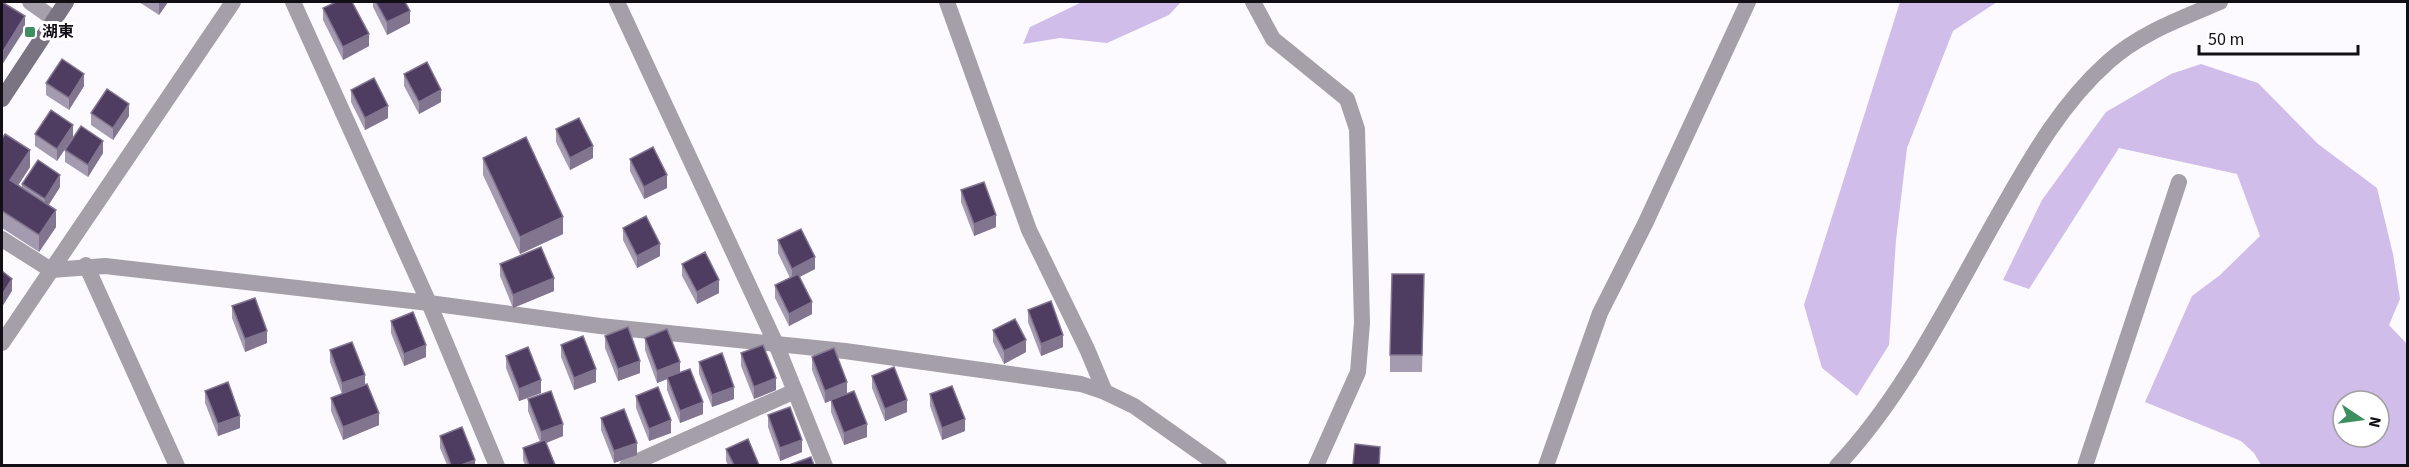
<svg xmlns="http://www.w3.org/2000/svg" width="2409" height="467" font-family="'Source Sans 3','Noto Sans JP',sans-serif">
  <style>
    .forest { fill: #d1bde9; fill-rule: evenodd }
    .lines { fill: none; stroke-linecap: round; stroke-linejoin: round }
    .minor { stroke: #a49fa9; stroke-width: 16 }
    .tertiary { stroke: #a49fa9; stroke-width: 16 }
    .secondary { stroke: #7a7482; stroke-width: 16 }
    .wall { fill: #a59bb0 }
    .shaded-wall { fill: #827590 }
    .building { fill: #4e3c61; stroke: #827590; stroke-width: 1.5 }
    .poi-dot { fill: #3d8f60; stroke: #fff; stroke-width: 2 }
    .labels { text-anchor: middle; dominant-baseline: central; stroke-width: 6; stroke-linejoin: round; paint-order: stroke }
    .poi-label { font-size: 16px; font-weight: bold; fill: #120e16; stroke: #fff; text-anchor: start }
  </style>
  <rect width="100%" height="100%" fill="#fcfaff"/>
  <g class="forest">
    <path d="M1082 2H1181L1169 15 1107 43 1060 38 1023 44 1030 27Z"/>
    <path d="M1900 2H1997L1953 31 1907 148 1896 240 1889 345 1857 396 1822 368 1804 305Z"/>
    <path d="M2201 64 2258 83 2318 144 2377 188 2393 254 2400 299 2389 325 2407 344V465H2261L2254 453 2241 441 2145 402 2192 296 2220 275 2260 236 2237 174 2119 148 2029 289 2003 280 2042 200 2106 112 2171 74ZM2343 401H2379V437H2343Z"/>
  </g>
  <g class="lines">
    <g class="minor">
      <path d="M30 2 54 19"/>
      <path d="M293 2 429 303 497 466"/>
      <path d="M617 2 776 344 825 466"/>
      <path d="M947 2 1029 230 1087 349 1105 392 1134 406 1219 466"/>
      <path d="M1253 2 1273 39 1347 99 1357 129 1362 323 1358 372 1316 466"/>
      <path d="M2 239 51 270 105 266 429 303 600 326 845 351 1081 384 1105 392"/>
      <path d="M86 265 177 466"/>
      <path d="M2 343 233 2"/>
      <path d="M627 466 795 391"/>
      <path d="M1546 466 1600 313 1645 224 1748 2"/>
      <path d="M2085 466 2179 182"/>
    </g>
    <path class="tertiary" d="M1837 466C1907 392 1953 293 2004 205 2033 154 2063 102 2108 62 2140 33 2181 19 2220 2"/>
    <path class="secondary" d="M2 99 66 2"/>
  </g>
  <g class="wall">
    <path d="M139 2H168L159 15Z"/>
    <path d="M373 2H405L410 23 387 35 373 7Z"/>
    <path d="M323 8 369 46 343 60 323 20Z"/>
    <path d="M404 74 441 102 419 114 404 86Z"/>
    <path d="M46 83 84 86 69 110 46 95Z"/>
    <path d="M351 90 388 118 365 130 351 102Z"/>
    <path d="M91 113 129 116 113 140 91 125Z"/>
    <path d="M556 129 593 158 570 170 556 142Z"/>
    <path d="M35 134 73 137 57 161 35 146Z"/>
    <path d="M2 139 30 167 18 185 22 188V184L60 187 48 205 56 227 39 252 2 228Z"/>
    <path d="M65 150 103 153 88 177 65 162Z"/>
    <path d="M483 158 563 234 520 254 483 175Z"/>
    <path d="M630 159 667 188 644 199 630 171Z"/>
    <path d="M961 190 996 227 974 236 961 202Z"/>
    <path d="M623 228 660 256 637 268 623 240Z"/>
    <path d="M778 240 815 269 799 277 812 314 789 326 775 298V285L790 278 778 253Z"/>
    <path d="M500 264 554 291 513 308 500 276Z"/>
    <path d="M682 264 719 293 697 304 682 276Z"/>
    <path d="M1424 291 1422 372H1390V355Z"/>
    <path d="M232 306 267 343 245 352 232 318Z"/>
    <path d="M1028 310 1063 347 1041 356 1028 322Z"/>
    <path d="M391 321 426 357 404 366 391 333Z"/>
    <path d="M993 330 1026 352 1004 364 993 342Z"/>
    <path d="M605 336 640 373 618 381 605 348Z"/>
    <path d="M645 338 680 373 703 414 680 423 667 390V379L657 383 645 350Z"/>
    <path d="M561 345 596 382 574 390 561 357Z"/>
    <path d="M330 350 365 385 379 425 343 440 331 411V398L342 394 330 362Z"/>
    <path d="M741 353 776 390 754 399 741 366Z"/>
    <path d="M506 356 541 393 519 401 506 368Z"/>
    <path d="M812 357 847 394 867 437 844 445 831 412V400L825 403 812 370Z"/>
    <path d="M699 362 734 399 712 407 699 374Z"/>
    <path d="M872 376 907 412 885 421 872 388Z"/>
    <path d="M205 391 240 428 218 436 205 403Z"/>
    <path d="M930 394 965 431 942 440 930 406Z"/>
    <path d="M636 396 671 433 649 441 636 408Z"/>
    <path d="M528 399 563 436 546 443 555 465H525L523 460V448L540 442 528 411Z"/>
    <path d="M768 415 802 452 780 461 768 427Z"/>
    <path d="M601 418 637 455 614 463 601 430Z"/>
    <path d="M440 436 475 465H447L440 448Z"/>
    <path d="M726 449 759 465H728L726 461Z"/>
  </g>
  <g class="shaded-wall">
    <path d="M160 2H168L159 15V3Z"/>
    <path d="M410 11V23L387 35V22Z"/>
    <path d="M25 16V29L2 65V53Z"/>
    <path d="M369 34V46L343 60V47Z"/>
    <path d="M84 74V86L69 110V98Z"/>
    <path d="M441 90V102L419 114V102Z"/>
    <path d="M129 104V116L113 140V128Z"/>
    <path d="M388 106V118L365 130V118Z"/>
    <path d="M73 125V137L57 161V149Z"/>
    <path d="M103 141V153L88 177V165Z"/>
    <path d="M593 146V158L570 170V158Z"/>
    <path d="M30 150V167L10 198V180Z"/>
    <path d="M60 175V187L45 211V199Z"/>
    <path d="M667 175V188L644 199V187Z"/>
    <path d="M56 210V227L39 252V235Z"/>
    <path d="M996 215V227L974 236V224Z"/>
    <path d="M563 217V234L520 254V237Z"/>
    <path d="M660 244V256L637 268V256Z"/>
    <path d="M815 257V269L792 281V269Z"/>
    <path d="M554 278V291L513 308V295Z"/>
    <path d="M12 279V291L2 307V295Z"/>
    <path d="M719 280V293L697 304V292Z"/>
    <path d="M812 302V314L789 326V314Z"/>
    <path d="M267 331V343L245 352V339Z"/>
    <path d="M1063 335V347L1041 356V344Z"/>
    <path d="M1026 340V352L1004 364V351Z"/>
    <path d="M426 345V357L404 366V354Z"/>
    <path d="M640 361V373L618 381V369Z"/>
    <path d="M680 362V374L657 383V371Z"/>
    <path d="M596 369V382L574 390V378Z"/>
    <path d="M365 375V387L342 396V383Z"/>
    <path d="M776 378V390L754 399V387Z"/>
    <path d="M541 380V393L519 401V389Z"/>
    <path d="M847 382V394L825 403V391Z"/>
    <path d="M734 387V399L712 407V395Z"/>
    <path d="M907 400V412L885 421V409Z"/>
    <path d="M703 402V414L680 423V411Z"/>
    <path d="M379 413V425L343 440V427Z"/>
    <path d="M240 416V428L218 436V424Z"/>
    <path d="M965 419V431L942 440V428Z"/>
    <path d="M671 420V433L649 441V429Z"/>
    <path d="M563 424V436L541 445V432Z"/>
    <path d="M867 424V437L844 445V433Z"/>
    <path d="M802 440V452L780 461V448Z"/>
    <path d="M637 443V455L614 463V451Z"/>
    <path d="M475 460V465H461Z"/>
  </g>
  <g class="building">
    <path d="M2 2 25 16 2 53Z"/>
    <path d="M336 2H352L369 34 343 47 323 8Z"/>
    <path d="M376 2H405L410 11 387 22Z"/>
    <path d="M62 59 84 74 69 98 46 83Z"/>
    <path d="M427 62 441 90 419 102 404 74Z"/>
    <path d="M374 78 388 106 365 118 351 90Z"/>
    <path d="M107 89 129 104 113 128 91 113Z"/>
    <path d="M51 110 73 125 57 149 35 134Z"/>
    <path d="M579 118 593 146 570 158 556 129Z"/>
    <path d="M81 126 103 141 88 165 65 150Z"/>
    <path d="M5 134 30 150 10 180 56 210 39 235 2 211V139Z"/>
    <path d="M526 137 563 217 520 237 483 158Z"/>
    <path d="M653 147 667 175 644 187 630 159Z"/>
    <path d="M38 160 60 175 45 199 22 184Z"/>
    <path d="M984 182 996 215 974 224 961 190Z"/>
    <path d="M646 216 660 244 637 256 623 228Z"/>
    <path d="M801 229 815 257 792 269 778 240Z"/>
    <path d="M541 247 554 278 513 295 500 264Z"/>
    <path d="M705 252 719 280 697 292 682 264Z"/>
    <path d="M2 271 12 279 2 295Z"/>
    <path d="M798 274 812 302 789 314 775 285Z"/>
    <path d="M1392 274H1424L1422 355H1390Z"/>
    <path d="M255 298 267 331 245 339 232 306Z"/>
    <path d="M1051 301 1063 335 1041 344 1028 310Z"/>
    <path d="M413 312 426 345 404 354 391 321Z"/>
    <path d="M1015 319 1026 340 1004 351 993 330Z"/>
    <path d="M628 327 640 361 618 369 605 336Z"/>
    <path d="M667 329 680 362 657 371 645 338Z"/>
    <path d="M583 336 596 369 574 378 561 345Z"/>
    <path d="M352 342 365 375 342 383 330 350Z"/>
    <path d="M763 345 776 378 754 387 741 353Z"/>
    <path d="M528 347 541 380 519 389 506 356Z"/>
    <path d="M834 348 847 382 825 391 812 357Z"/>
    <path d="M722 353 734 387 712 395 699 362Z"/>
    <path d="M894 367 907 400 885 409 872 376Z"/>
    <path d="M690 369 703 402 680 411 667 377Z"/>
    <path d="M228 382 240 416 218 424 205 391Z"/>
    <path d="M367 384 379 413 343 427 331 398Z"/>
    <path d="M952 386 965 419 942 428 930 394Z"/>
    <path d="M658 387 671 420 649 429 636 396Z"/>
    <path d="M551 391 563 424 541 432 528 399Z"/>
    <path d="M854 391 867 424 844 433 831 400Z"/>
    <path d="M790 407 802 440 780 448 768 415Z"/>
    <path d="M624 409 637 443 614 451 601 418Z"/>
    <path d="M462 427 475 460 461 465H451L440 436Z"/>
    <path d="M748 439 759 465H734L726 449Z"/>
    <path d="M545 440 555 465H529L523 448Z"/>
    <path d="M1355 444 1380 447 1379 465H1353Z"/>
    <path d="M811 457 814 465H789Z"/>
  </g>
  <rect class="poi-dot" x="24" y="26" width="12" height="12" rx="3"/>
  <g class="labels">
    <g class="poi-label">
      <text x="42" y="32">湖東</text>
    </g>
  </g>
  <rect width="2409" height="467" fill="none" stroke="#120e16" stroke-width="6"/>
  <g transform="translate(2361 419) rotate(103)"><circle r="28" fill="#ffffff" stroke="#a09fa2" stroke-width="1.5"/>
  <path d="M0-4.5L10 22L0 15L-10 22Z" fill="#3d8f60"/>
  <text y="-9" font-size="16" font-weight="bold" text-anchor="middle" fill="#120e16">N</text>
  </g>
  <path d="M2199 45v9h159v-9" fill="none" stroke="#120e16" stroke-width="3"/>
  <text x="2208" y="45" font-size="18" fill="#120e16" stroke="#ffffff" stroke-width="4.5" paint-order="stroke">50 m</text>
</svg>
